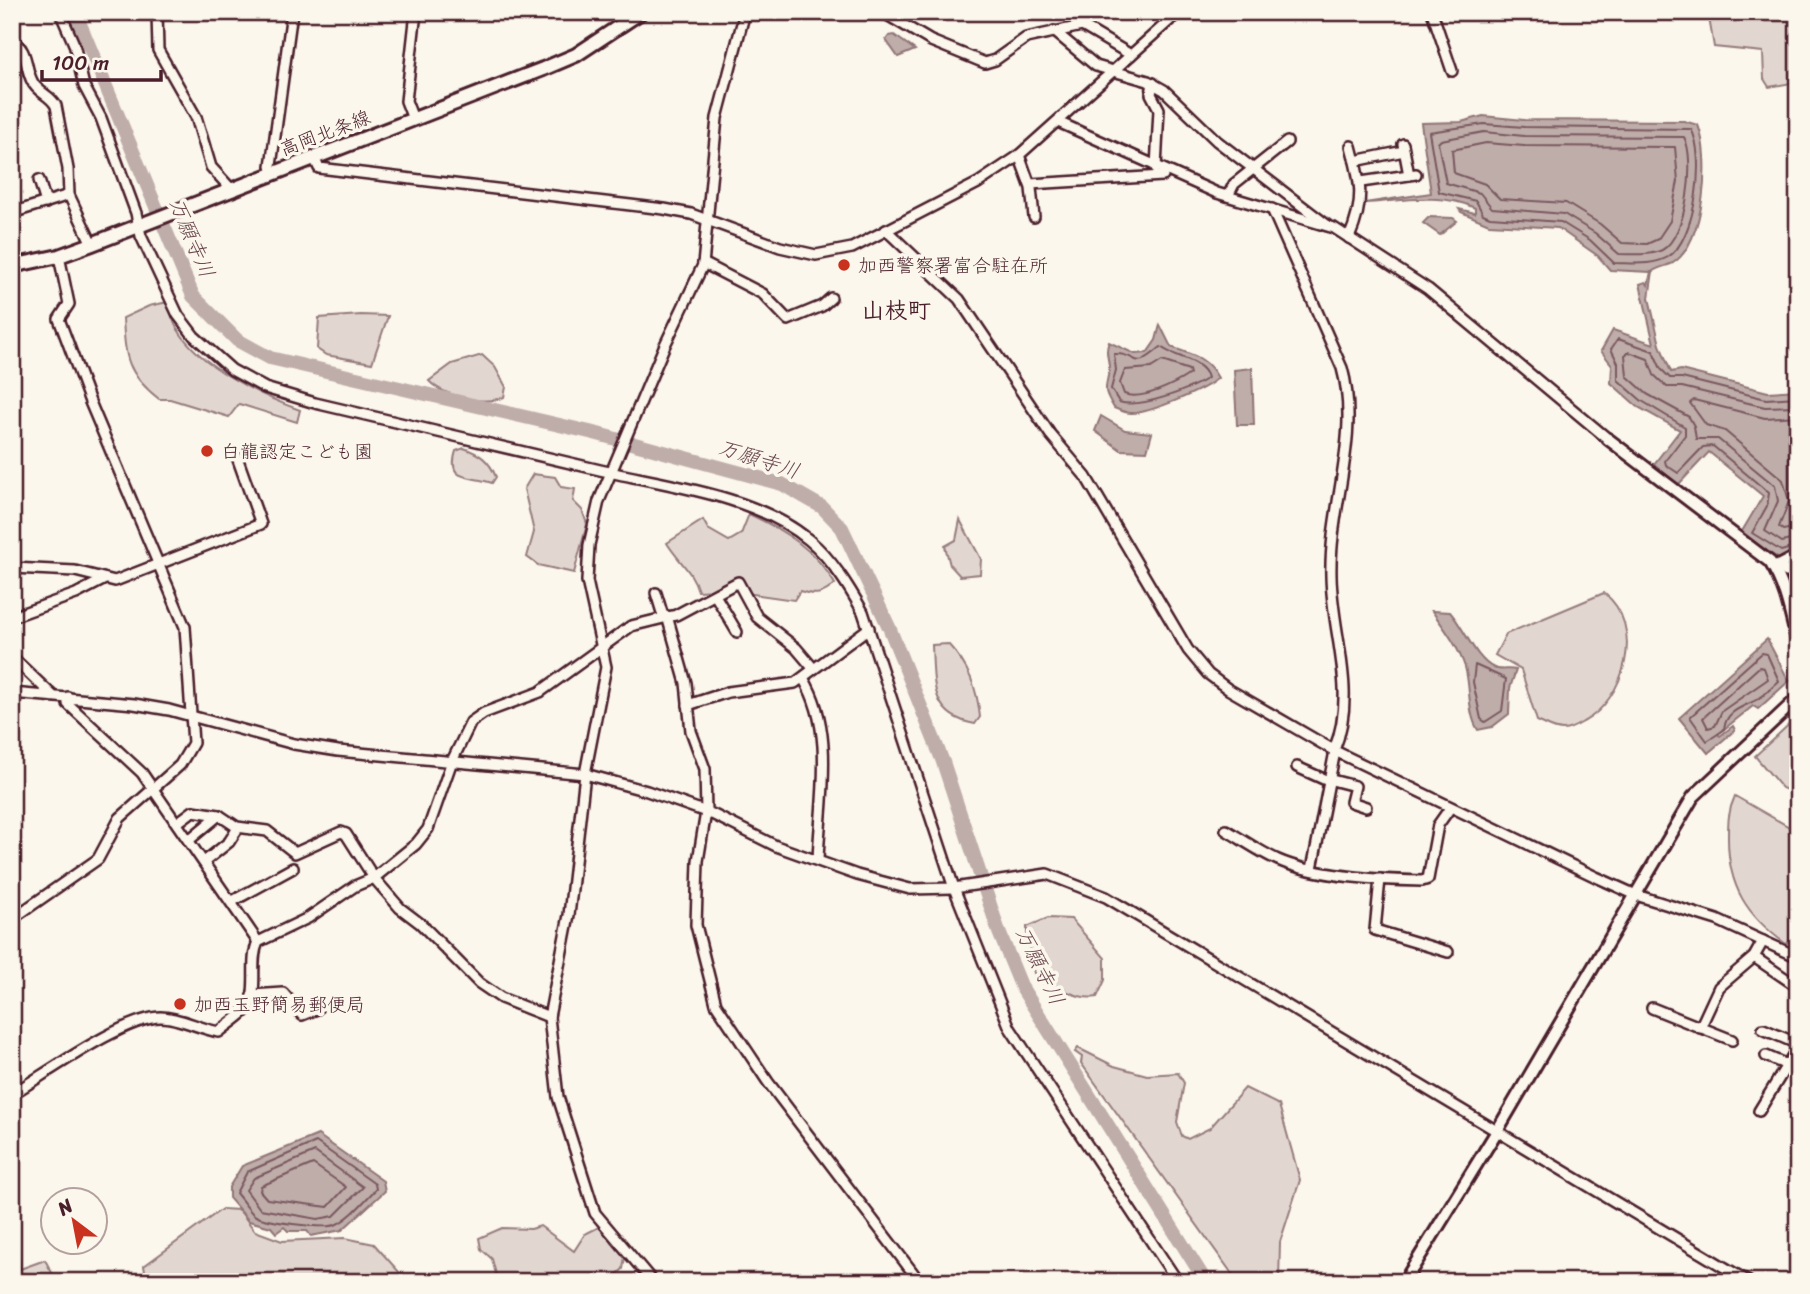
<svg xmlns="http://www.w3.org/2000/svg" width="1810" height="1294" font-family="Sriracha,'Klee One',sans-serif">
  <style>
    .green { fill: #e2d7d0; stroke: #967b7e; stroke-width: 2 }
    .water { fill: #bfadaa; stroke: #907477; stroke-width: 2 }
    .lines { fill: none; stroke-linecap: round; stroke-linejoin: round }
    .shore { stroke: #79585e; stroke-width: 2 }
    .stream { stroke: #907477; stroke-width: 2.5 }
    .river { stroke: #bfadaa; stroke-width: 14 }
    .minor-casing { stroke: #4a1f2b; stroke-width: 14 }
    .tertiary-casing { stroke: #4a1f2b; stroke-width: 16 }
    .secondary-casing { stroke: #4a1f2b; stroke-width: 18 }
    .minor { stroke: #fbf7ec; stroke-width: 9 }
    .tertiary { stroke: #fbf7ec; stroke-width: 10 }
    .secondary { stroke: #fbf7ec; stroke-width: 12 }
    .poi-dot { fill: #c8321e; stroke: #fbf7ec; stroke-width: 2.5 }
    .labels { text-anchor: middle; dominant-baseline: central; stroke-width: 7; stroke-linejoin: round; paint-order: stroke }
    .street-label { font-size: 19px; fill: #4a1f2b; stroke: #fbf7ec }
    .poi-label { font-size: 19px; fill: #4a1f2b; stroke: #fbf7ec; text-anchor: start }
    .water-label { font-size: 21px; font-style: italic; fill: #6d4a51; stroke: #fbf7ec }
    .quarter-label { font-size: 23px; font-weight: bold; fill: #4a1f2b; stroke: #fbf7ec }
  </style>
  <rect width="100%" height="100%" fill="#fbf7ec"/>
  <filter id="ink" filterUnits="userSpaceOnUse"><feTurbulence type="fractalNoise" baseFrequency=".0143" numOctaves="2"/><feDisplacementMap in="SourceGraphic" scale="14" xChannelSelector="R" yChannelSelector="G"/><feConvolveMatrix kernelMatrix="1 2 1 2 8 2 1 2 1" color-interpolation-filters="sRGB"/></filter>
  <g filter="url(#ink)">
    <g class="green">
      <path d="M1708 12H1798V82L1769 87 1764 79 1763 52 1714 47Z"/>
      <path d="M168 302C171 310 172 321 177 328 199 366 260 396 300 410L297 422 239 404 229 417 170 399H159C127 374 125 358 123 318L149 306Z"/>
      <path d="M361 315 388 316 372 363 326 355 317 349 319 318Z"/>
      <path d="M482 355 495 367 506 387 504 397C485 406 443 396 429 381L452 364Z"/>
      <path d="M464 448C480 454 489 460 496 477L492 483C471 475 446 483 456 451Z"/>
      <path d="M533 474 555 477 561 487 575 489 573 501 582 510 587 524 574 573 538 565 527 557 534 532 524 489Z"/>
      <path d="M749 514C785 531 815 549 835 584 823 595 815 596 800 591L794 600 746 593 739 577 715 590 698 591C692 570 678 561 667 543L703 520 708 529 729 541 741 534Z"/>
      <path d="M960 520 981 559 980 574 960 576 950 565 945 546 956 540Z"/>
      <path d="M1604 593C1646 626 1625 700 1583 722 1578 725 1569 730 1563 730 1554 730 1545 724 1537 721L1521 670 1495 655 1506 634Z"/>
      <path d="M948 644C969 666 977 688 980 717L975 724C930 716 934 683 932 645Z"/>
      <path d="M1798 716V792L1794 793 1782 788 1755 756Z"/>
      <path d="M1735 796 1791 828 1798 838V934L1786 944C1747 916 1728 887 1728 838 1728 822 1728 811 1735 796Z"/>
      <path d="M1048 918 1071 919 1105 958V980L1097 997C1076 1001 1058 984 1037 981L1032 967 1034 956 1027 944V927Z"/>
      <path d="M1078 1048 1114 1066 1147 1075 1178 1073 1184 1083 1177 1122 1182 1136 1188 1139 1210 1128 1245 1088 1279 1105 1300 1180 1280 1242 1279 1282H1238L1081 1063 1082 1057 1075 1052Z"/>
      <path d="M222 1209 239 1210 255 1231 282 1241 345 1238 374 1244 408 1282H147L144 1266Z"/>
      <path d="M540 1226 574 1251 585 1234 599 1227 625 1256 623 1269 612 1279 614 1282H498L492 1259 481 1249 479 1238 502 1228 531 1229Z"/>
      <path d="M12 1231H17L20 1269 45 1260 57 1282H12Z"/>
    </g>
    <g class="water">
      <path d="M894 35 915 50 898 57 886 40 889 36Z"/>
      <path d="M1483 116 1524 120 1684 121 1698 125C1711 157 1705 243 1673 263 1667 266 1659 267 1653 271L1649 298 1660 345 1671 372 1681 370 1768 392 1798 390V551L1779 559 1741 533 1763 496 1709 452 1678 485 1654 464 1680 430 1638 407 1611 383 1612 365 1601 351 1613 330 1654 344 1640 284 1646 282 1648 285 1651 272 1610 270 1598 256 1558 228 1489 224 1461 212 1459 209 1475 213V208C1443 192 1399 201 1365 203L1431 193 1421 123 1461 122Z"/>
      <path d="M1429 217 1453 218 1457 221 1440 235 1423 223Z"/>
      <path d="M1160 325 1171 347C1192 355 1207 357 1218 378 1205 390 1148 414 1131 413 1126 413 1119 410 1114 408 1103 389 1105 391 1109 371 1110 360 1104 353 1109 342L1135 354 1147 353 1156 340Z"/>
      <path d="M1252 368 1254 425H1237L1234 370Z"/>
      <path d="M1101 416 1125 430 1152 433 1147 451 1121 450 1095 431Z"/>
      <path d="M1432 611 1450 612C1465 629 1475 659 1494 668 1500 671 1508 668 1516 670L1510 688 1509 714 1492 727 1478 730C1467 713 1471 687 1465 667 1458 646 1445 629 1432 611Z"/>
      <path d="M1767 639 1789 681 1758 709 1753 706 1718 734 1720 736 1733 726 1735 730 1708 753 1679 718Z"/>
      <path d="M318 1135 383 1181 385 1191 342 1230 311 1236 307 1231H288L284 1227 276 1233 271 1227 249 1221 229 1198V1187L242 1166Z"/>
    </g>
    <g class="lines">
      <g class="shore">
        <path d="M1484 124 1524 127 1691 129C1706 155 1696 240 1668 257 1652 266 1632 263 1614 263L1590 240 1561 222 1490 217 1483 214 1476 201 1439 192 1429 132Z"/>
        <path d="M1484 132 1524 136 1684 137C1696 159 1687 237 1662 250 1649 256 1633 254 1619 254L1595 233 1564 214 1492 208 1480 193 1446 183 1438 143 1441 140Z"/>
        <path d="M1486 143 1524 146 1675 147 1678 181 1670 221 1658 239 1647 244 1622 243 1600 224 1566 203 1500 199 1485 184 1454 173 1452 150Z"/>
        <path d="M1161 347C1174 358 1204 359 1208 378 1189 390 1140 409 1119 402L1111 389 1116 370 1114 354C1142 353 1129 374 1161 347Z"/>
        <path d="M1162 361 1189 370 1190 374C1175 384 1142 401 1124 394L1120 383 1125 370 1151 368Z"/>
        <path d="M1798 397 1766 399 1682 378H1670L1661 369 1653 351 1618 339 1611 349 1618 363V380L1642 401 1685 427V435L1665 461 1666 465 1678 473 1703 447 1713 446 1769 493 1767 506 1752 533 1781 551 1798 546"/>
        <path d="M1798 406 1765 407 1682 387H1667L1654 375 1648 359 1629 352 1625 355 1627 376 1647 394 1689 417 1694 426 1696 439H1718L1775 486 1778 501 1765 531 1782 542 1798 538"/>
        <path d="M1798 416 1765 418 1694 400 1690 403 1706 425 1725 431 1783 480 1789 501 1779 527 1783 530 1798 527"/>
        <path d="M1762 653 1767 654 1779 681C1773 686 1768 692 1761 697 1749 706 1725 708 1724 730L1707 741 1690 717Z"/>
        <path d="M1475 665 1506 679 1502 711 1485 722 1481 719 1473 682Z"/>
        <path d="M1759 667 1764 668 1768 679 1722 711 1715 726 1708 728 1703 718Z"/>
        <path d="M316 1142 375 1184 376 1189C365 1200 350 1219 335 1225 325 1229 260 1222 253 1214 247 1208 242 1200 236 1193L247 1172Z"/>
        <path d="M315 1152 363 1187 334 1216 318 1219 260 1209 246 1190 254 1178Z"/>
        <path d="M313 1164 346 1187 328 1207 267 1199 260 1191 261 1186Z"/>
      </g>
      <path class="stream" d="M12 1209 17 1282"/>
      <path class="river" d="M75 12 193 296 237 340 270 358 594 433 782 484 822 507 842 528 889 627 943 762 999 932 1022 988 1206 1282"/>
      <defs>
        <g id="minor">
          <path d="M60 12 74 44 84 86 101 118 136 213 141 236 178 315 194 336 232 370 265 388 315 403C410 426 505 447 600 470 665 485 756 495 809 540 832 559 849 587 863 612L954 888 1010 1028 1178 1282"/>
          <path d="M157 12 158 50 196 117 211 167 232 190"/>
          <path d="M882 12 931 41 985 63 995 60 1026 38 1082 26 1131 55"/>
          <path d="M1432 12 1452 71"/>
          <path d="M1054 31 1096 66 1148 81 1164 90 1217 141 1327 225"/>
          <path d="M12 41C28 48 25 68 32 81 37 93 50 94 56 106L68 169 69 195 92 244"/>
          <path d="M1153 83 1151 94 1159 109 1156 168"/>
          <path d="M413 119 406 101 416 12"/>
          <path d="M1058 122 1217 193 1334 228 1428 289 1608 439"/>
          <path d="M1403 144 1409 175"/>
          <path d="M1019 155 1031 188 1034 217"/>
          <path d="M314 158 319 168 664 209 691 214 780 247 816 255 852 248 978 183 1017 157 1179 12"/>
          <path d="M1355 161 1404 151"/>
          <path d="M273 174 271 166 292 12"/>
          <path d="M39 180 46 203"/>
          <path d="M1361 182 1416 174"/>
          <path d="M1030 184 1163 176V171"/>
          <path d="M1228 196 1234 184 1287 142"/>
          <path d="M1272 209 1342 368C1361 436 1329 507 1331 576 1332 636 1358 691 1334 750"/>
          <path d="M12 213 69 195"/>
          <path d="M886 230 959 299 1050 434 1086 477 1188 650 1208 674 1228 689 1335 751 1596 877 1636 895 1717 920 1798 957"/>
          <path d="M1349 238C1365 201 1361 183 1351 146"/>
          <path d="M703 263 763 294 788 320 822 306 831 298"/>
          <path d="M1781 565 1786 572 1798 573"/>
          <path d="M12 568 75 571 115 581 261 524 237 457"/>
          <path d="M1773 568 1798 555"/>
          <path d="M656 593 663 616"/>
          <path d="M715 595 737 632"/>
          <path d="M667 616 686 683 691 731 705 769 706 812 698 861 696 925 716 1004 768 1082 920 1282"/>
          <path d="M12 617 76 594 105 579"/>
          <path d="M12 657 52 695"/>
          <path d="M803 678C836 731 820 800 818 860"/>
          <path d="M12 693 134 704 169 710 294 744 338 751 585 774 647 791 712 814 776 846 857 875 910 889 954 888 1047 874 1106 897 1749 1282"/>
          <path d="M68 697V704L142 773 258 942"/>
          <path d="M688 705 728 692 795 683 869 628"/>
          <path d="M1297 767 1328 781"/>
          <path d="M1328 779 1355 786 1351 802 1366 807"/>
          <path d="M177 823 193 811 219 815 237 827 267 831 295 853 341 832 346 834 374 878 400 908 421 924 479 983 501 998 549 1017"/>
          <path d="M1226 830C1243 840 1260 852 1278 860 1317 877 1379 880 1422 881L1428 879 1438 825 1450 808"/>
          <path d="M189 840 219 815"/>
          <path d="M204 862 229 842 238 828"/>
          <path d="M1312 869 1335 751"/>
          <path d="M1380 879 1375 930 1448 952"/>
          <path d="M231 902 293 868"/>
          <path d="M12 919 98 859 120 818 180 765 193 743 185 627 90 402 59 319 69 304 59 256"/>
          <path d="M1754 957 1798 987"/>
          <path d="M252 995 283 993 302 1015 317 1009"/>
          <path d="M1652 1008 1732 1040"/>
          <path d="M1700 1028 1719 987 1754 957 1763 941"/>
          <path d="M1763 1029 1798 1044"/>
          <path d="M1766 1056 1787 1065"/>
          <path d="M12 1094C46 1074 124 1017 161 1017 179 1017 200 1029 219 1032 227 1025 237 1019 245 1011 261 994 248 963 258 942L308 918 355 886 374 878 416 844 428 829 452 761 471 722 484 713 540 692 631 626 676 615 738 582 757 617 796 648 813 668"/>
          <path d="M1759 1111 1798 1047"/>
          <path d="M653 1282 595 1213 558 1097 549 1017 569 915 585 774 606 667 587 581 589 545 599 501 664 347 703 265 717 118 745 12"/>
        </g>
        <g id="tertiary">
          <path d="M1608 439 1770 562C1786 586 1791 616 1798 644"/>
          <path d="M1404 1282 1497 1131 1693 797 1798 698"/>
        </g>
        <path id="secondary" d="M12 266 59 256 92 244 543 69 576 55 641 12"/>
      </defs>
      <use href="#minor" class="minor-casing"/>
      <use href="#tertiary" class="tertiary-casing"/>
      <use href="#secondary" class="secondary-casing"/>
      <use href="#minor" class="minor"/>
      <use href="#tertiary" class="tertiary"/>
      <use href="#secondary" class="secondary"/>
    </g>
  </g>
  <g class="poi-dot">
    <circle cx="844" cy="265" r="7"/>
    <circle cx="207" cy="451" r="7"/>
    <circle cx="180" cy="1004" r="7"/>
  </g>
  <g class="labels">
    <g class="street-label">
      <text transform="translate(325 133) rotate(-21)">高岡北条線</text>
    </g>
    <g class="poi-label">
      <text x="858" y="265">加西警察署富合駐在所</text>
      <text x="221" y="451">白龍認定こども園</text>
      <text x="194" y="1004">加西玉野簡易郵便局</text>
    </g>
    <g class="water-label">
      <text transform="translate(192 238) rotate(67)">万願寺川</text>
      <text transform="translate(759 459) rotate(18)">万願寺川</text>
      <text transform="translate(1040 966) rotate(64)">万願寺川</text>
    </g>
    <g class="quarter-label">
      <text x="896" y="310">山枝町</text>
    </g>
  </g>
  <rect width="1810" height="1294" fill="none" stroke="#fbf7ec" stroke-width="42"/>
  <rect x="21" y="21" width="1768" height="1252" fill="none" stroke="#4a1f2b" stroke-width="2.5" filter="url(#ink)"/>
  <g transform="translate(74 1221) rotate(328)"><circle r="33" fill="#fbf7ec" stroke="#b4a19f" stroke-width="2"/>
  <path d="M0-5L12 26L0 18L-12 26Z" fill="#c8321e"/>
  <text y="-10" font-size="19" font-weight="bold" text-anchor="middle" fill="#4a1f2b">N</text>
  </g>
  <path d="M42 70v10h119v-10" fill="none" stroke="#4a1f2b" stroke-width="3.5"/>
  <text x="52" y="70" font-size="21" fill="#4a1f2b" stroke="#fbf7ec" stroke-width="5" paint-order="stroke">100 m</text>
</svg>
